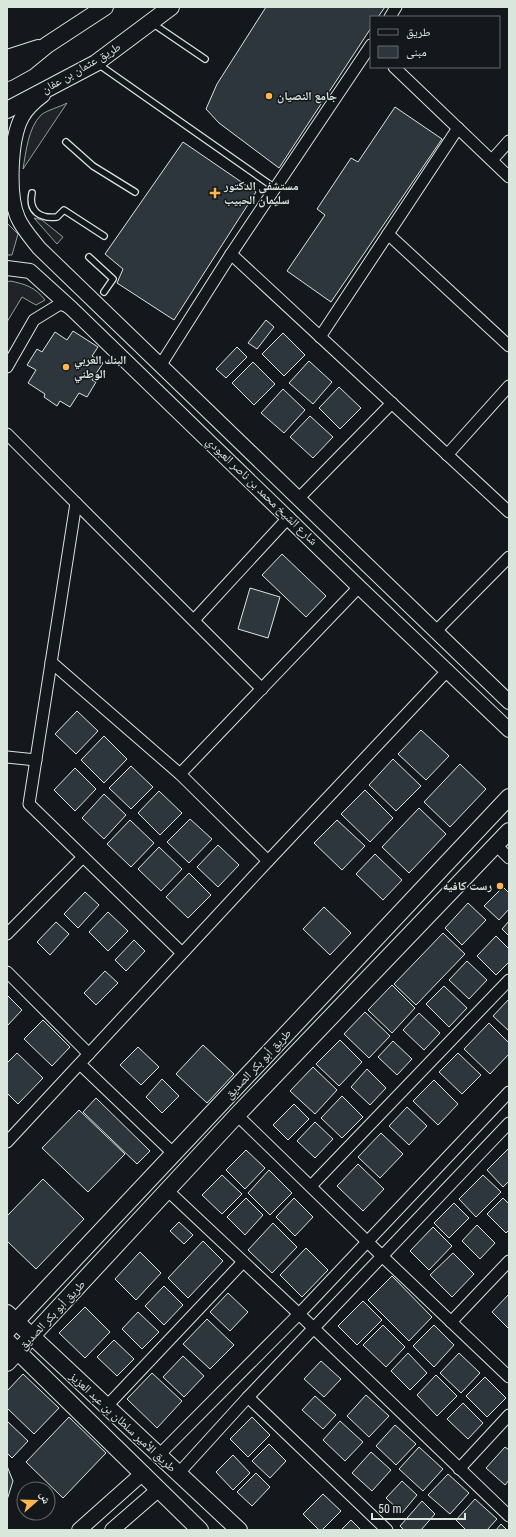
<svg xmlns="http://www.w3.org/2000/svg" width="516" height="1537" font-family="'Roboto Condensed','Noto Naskh Arabic',sans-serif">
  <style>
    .green { fill: #202428; stroke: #939e99 }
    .building { fill: #2c363c; stroke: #d8e6dc }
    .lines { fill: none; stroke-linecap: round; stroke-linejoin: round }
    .service-casing { stroke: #d8e6dc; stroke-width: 8 }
    .minor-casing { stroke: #d8e6dc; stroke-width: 13 }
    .tertiary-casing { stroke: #d8e6dc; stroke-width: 16 }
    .secondary-casing { stroke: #d8e6dc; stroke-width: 18 }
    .service { stroke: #14181c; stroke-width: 5.5 }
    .minor { stroke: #14181c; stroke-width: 11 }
    .tertiary { stroke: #14181c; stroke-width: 14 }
    .secondary { stroke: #14181c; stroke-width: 16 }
    .poi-dot { fill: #ffb74d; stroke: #14181c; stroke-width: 1.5 }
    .labels { text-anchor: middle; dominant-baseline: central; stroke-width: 3; stroke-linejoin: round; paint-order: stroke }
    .street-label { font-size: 12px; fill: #d8e6dc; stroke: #14181c }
    .poi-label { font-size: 12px; font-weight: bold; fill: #d8e6dc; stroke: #14181c; text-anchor: start }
  </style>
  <rect width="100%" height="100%" fill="#14181c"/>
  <g class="green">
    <path d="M67 103 23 169C26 152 28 128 41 115 47 110 60 107 67 103Z"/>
    <path d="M34 218 42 220 63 237 57 244Z"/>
    <path d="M7 223 18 234 12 255H7Z"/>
    <path d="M10 281C25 284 35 287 45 300L36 305 22 297 7 322V282Z"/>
  </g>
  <g class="building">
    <path d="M266 7H385L378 17H371V28L279 168 219 123 206 109 217 84Z"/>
    <path d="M395 107 442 139 331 302 287 271 325 215 317 209 351 158 358 162Z"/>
    <path d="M183 142 256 192 174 320 117 283 123 269 105 254Z"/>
    <path d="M266 320 274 327 257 349 248 343Z"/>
    <path d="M73 331 98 347 92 356 103 363 92 380 96 382 87 397 79 393 70 407 60 401 57 406 44 397 45 394 28 383 36 370 27 365 37 349 42 352 55 332 67 340Z"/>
    <path d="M283 333 305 355 284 376 262 354Z"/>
    <path d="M237 347 247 357 226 378 216 369Z"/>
    <path d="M309 361 332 382 313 404 289 383Z"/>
    <path d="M253 362 275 384 254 405 232 383Z"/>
    <path d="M339 387 361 408 340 429 319 408Z"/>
    <path d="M283 389 305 410 284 433 261 413Z"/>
    <path d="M310 416 333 437 313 458 290 437Z"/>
    <path d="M282 554 326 596 306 617 262 575Z"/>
    <path d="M250 588 280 597 268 638 238 629Z"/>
    <path d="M77 711 98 731 76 754 55 734Z"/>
    <path d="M421 730 449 756 426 780 398 754Z"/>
    <path d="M104 736 127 759 104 783 81 760Z"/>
    <path d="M393 759 421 786 396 811 369 785Z"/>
    <path d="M460 764 486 789 450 827 424 802Z"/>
    <path d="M131 766 153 787 131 809 109 788Z"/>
    <path d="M75 768 96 789 75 811 54 790Z"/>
    <path d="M365 790 393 818 370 842 341 814Z"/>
    <path d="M159 791 182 813 160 835 138 813Z"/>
    <path d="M104 794 126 815 104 839 82 818Z"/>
    <path d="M419 808 446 834 409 873 382 847Z"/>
    <path d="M190 819 212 839 189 863 167 842Z"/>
    <path d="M130 820 154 843 131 867 107 844Z"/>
    <path d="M337 820 365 846 342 870 314 843Z"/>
    <path d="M218 845 239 865 218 887 197 867Z"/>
    <path d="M159 847 182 869 161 891 138 869Z"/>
    <path d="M375 854 402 880 383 900 356 874Z"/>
    <path d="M189 873 211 895 188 918 166 897Z"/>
    <path d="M503 887 509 893V909L499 920 484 906Z"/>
    <path d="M85 892 99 905 78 928 64 914Z"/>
    <path d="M468 903 486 920 462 945 445 928Z"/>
    <path d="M324 907 351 933 330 955 303 929Z"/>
    <path d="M108 912 128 931 108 951 89 932Z"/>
    <path d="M509 921V936L502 929Z"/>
    <path d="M56 922 69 934 50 955 37 942Z"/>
    <path d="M443 933 465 954 416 1005 394 984Z"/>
    <path d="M496 936 509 949V962L496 975 477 956Z"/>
    <path d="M134 940 145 951 126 971 115 960Z"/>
    <path d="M467 961 487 980 469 999 449 980Z"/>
    <path d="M105 971 118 983 96 1005 84 993Z"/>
    <path d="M392 985 415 1008 392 1033 368 1010Z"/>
    <path d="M444 986 467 1008 449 1027 426 1004Z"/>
    <path d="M7 995 22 1010 7 1026Z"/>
    <path d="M509 999V1031L493 1016Z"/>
    <path d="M365 1012 390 1036 369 1058 344 1034Z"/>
    <path d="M419 1013 440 1033 424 1050 403 1030Z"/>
    <path d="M43 1020 70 1047 52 1066 24 1039Z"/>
    <path d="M489 1023 509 1043V1054L490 1074 464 1049Z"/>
    <path d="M340 1040 362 1062 339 1086 316 1064Z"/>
    <path d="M393 1041 412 1059 397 1075 378 1057Z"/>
    <path d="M203 1045 234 1074 207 1103 176 1074Z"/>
    <path d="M138 1047 159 1067 141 1085 120 1065Z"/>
    <path d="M17 1053 43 1078 18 1104 7 1093V1063Z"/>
    <path d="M458 1053 481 1075 462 1094 439 1072Z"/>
    <path d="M313 1067 337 1090 315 1114 290 1091Z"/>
    <path d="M367 1069 386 1088 370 1105 351 1087Z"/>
    <path d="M162 1079 179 1096 162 1113 146 1097Z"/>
    <path d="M434 1080 458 1104 438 1125 413 1101Z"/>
    <path d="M342 1096 363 1117 342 1138 321 1118Z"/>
    <path d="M96 1098 150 1151 137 1164 83 1112Z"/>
    <path d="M294 1104 309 1119 288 1140 273 1125Z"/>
    <path d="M407 1107 427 1126 409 1145 389 1126Z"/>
    <path d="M79 1110 125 1154 88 1192 42 1148Z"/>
    <path d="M315 1122 333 1139 315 1158 297 1141Z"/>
    <path d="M381 1133 403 1154 380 1178 358 1157Z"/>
    <path d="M509 1148V1181L503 1187 487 1170Z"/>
    <path d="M246 1150 265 1168 245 1189 226 1170Z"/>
    <path d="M358 1164 384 1189 363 1211 337 1186Z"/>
    <path d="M269 1170 292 1193 270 1215 248 1193Z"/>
    <path d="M222 1175 242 1194 222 1214 202 1195Z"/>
    <path d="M483 1175 501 1192 476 1217 459 1199Z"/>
    <path d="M43 1179 84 1219 36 1269 7 1241V1216Z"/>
    <path d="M246 1198 263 1215 245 1235 227 1217Z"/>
    <path d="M294 1198 313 1217 295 1236 276 1217Z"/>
    <path d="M503 1198 509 1204V1230L506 1233 487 1214Z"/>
    <path d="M454 1203 469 1218 449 1238 434 1223Z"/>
    <path d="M179 1222 193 1235 184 1244 170 1231Z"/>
    <path d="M273 1223 297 1247 272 1273 248 1250Z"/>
    <path d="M477 1225 495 1243 480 1259 462 1241Z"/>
    <path d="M433 1227 452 1246 429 1270 410 1251Z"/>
    <path d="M203 1241 223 1261 188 1298 168 1278Z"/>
    <path d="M306 1248 328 1270 302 1297 280 1275Z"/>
    <path d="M140 1252 161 1273 136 1300 115 1279Z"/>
    <path d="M453 1253 474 1274 452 1297 430 1275Z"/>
    <path d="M392 1276 432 1317 409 1341 368 1300Z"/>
    <path d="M164 1286 183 1305 164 1325 145 1306Z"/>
    <path d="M228 1293 248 1312 230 1331 210 1312Z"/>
    <path d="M509 1294V1329L492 1312Z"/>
    <path d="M363 1301 382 1320 357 1345 338 1326Z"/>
    <path d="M85 1307 110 1332 85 1358 59 1333Z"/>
    <path d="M138 1312 159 1332 142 1349 122 1329Z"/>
    <path d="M207 1319 234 1345 210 1369 183 1344Z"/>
    <path d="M383 1325 405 1347 386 1367 363 1345Z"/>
    <path d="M434 1325 454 1345 434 1367 413 1346Z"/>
    <path d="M114 1340 134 1359 117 1376 97 1357Z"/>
    <path d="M408 1353 427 1373 410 1390 391 1371Z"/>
    <path d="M459 1353 480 1373 461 1393 440 1373Z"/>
    <path d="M183 1356 204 1376 184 1397 163 1377Z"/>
    <path d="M321 1361 341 1379 324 1397 304 1379Z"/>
    <path d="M152 1373 182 1401 157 1428 127 1399Z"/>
    <path d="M23 1374 59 1408 34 1434 7 1408V1391Z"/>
    <path d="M436 1375 457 1396 437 1416 417 1395Z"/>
    <path d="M485 1377 506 1398 487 1417 466 1396Z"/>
    <path d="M366 1395 389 1416 369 1437 347 1416Z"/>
    <path d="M315 1396 336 1415 323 1429 302 1410Z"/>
    <path d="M463 1403 483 1423 468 1439 447 1419Z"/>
    <path d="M69 1417 106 1453 63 1498 26 1462Z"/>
    <path d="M252 1417 270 1435 248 1457 230 1439Z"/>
    <path d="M7 1421 28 1441 12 1458 7 1453Z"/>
    <path d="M340 1421 363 1442 345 1461 323 1440Z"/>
    <path d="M395 1425 416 1444 396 1465 376 1446Z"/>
    <path d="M269 1444 286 1461 270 1478 252 1461Z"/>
    <path d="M419 1447 443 1469 423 1491 399 1469Z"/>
    <path d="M505 1447 509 1450V1480L505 1485 486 1468Z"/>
    <path d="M371 1452 391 1470 372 1491 352 1473Z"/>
    <path d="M233 1455 250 1473 233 1490 216 1472Z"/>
    <path d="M7 1466 13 1481 7 1500Z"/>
    <path d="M256 1473 270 1487 252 1506 237 1492Z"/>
    <path d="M448 1474 469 1493 450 1514 428 1495Z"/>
    <path d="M402 1481 417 1495 402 1513 386 1498Z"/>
    <path d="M323 1494 341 1511 322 1530H319L303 1514Z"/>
    <path d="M475 1499 497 1519 487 1530H466L456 1520Z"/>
    <path d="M422 1501 435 1514 421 1530H404L400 1526Z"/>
    <path d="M351 1520 361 1530H341Z"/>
    <path d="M501 1524 507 1530H496Z"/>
  </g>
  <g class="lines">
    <defs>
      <g id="service">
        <path d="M152 23 205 59"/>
        <path d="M98 64 275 188"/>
        <path d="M66 142 93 166 135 192"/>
        <path d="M32 193C28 211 40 219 57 217L64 210 104 236"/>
        <path d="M89 257 113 279 104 292"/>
      </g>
      <g id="minor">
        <path d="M390 17 396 7"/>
        <path d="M394 67 509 177"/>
        <path d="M492 160 509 141"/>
        <path d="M388 234 509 346"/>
        <path d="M231 254 509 512"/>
        <path d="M320 337 458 128"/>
        <path d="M160 366 231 254 371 45"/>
        <path d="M7 367 34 320 60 304 70 308"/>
        <path d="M7 434 262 689"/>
        <path d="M447 455 509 386"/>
        <path d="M298 499 392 403"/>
        <path d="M76 503 29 804 182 953"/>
        <path d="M194 620 289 517"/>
        <path d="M435 632 509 557"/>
        <path d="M51 662 180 774 268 861"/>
        <path d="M7 757 36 760"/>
        <path d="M180 774 359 587"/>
        <path d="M496 845 509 858"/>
        <path d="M7 934 83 857"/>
        <path d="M7 972 89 1054"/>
        <path d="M80 1064 174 1154"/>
        <path d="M237 1115 382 1256 509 1377"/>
        <path d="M7 1142 268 861 448 670"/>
        <path d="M311 1186 509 980"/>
        <path d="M167 1190 299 1314 509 1516"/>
        <path d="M451 1322 509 1261"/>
        <path d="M248 1397 387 1530"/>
        <path d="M106 1407 243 1262"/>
        <path d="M159 1455 299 1314 509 1092"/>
        <path d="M459 1469 509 1415"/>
        <path d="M178 1474 248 1397 509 1123"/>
      </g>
      <g id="tertiary">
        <path d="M43 95C35 101 27 108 22 117 10 139 8 196 18 218 22 228 32 239 39 248L509 702"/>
        <path d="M7 268 30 271 72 309 359 587 509 730"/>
        <path d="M79 1530 143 1473"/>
        <path d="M112 1530 158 1490"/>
      </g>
      <g id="secondary">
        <path d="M7 58 38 48"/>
        <path d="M7 73 25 63 47 45 105 7"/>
        <path d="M7 110 96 63 171 7"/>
        <path d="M7 1313 239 1530"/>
        <path d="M7 1331 509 797"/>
        <path d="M7 1341 200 1530"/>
        <path d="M7 1363 237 1115 509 831"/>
      </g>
    </defs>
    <use href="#service" class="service-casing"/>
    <use href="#minor" class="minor-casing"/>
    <use href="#tertiary" class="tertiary-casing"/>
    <use href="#secondary" class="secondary-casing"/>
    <use href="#service" class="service"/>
    <use href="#minor" class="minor"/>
    <use href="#tertiary" class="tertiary"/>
    <use href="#secondary" class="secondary"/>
  </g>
  <g class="poi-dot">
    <circle cx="269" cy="96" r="4"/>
    <path d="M213 187h4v4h4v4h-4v4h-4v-4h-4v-4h4z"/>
    <circle cx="66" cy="367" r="4"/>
    <circle cx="500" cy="886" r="4"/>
  </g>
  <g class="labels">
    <g class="street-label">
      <text transform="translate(81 68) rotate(-30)">طريق عثمان بن عفان</text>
      <text transform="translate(262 491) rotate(44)">شارع الشيخ محمد بن ناصر العبودي</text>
      <text transform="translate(258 1064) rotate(-47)">طريق أبو بكر الصديق</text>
      <text transform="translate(52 1315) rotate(-47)">طريق أبو بكر الصديق</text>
      <text transform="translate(123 1422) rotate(43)">طريق الأمير سلطان بن عبد العزيز</text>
    </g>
    <g class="poi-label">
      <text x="277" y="96">جامع النصيان</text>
      <text x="224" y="186">مستشفى الدكتور<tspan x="224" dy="14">سليمان الحبيب</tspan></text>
      <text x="74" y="360">البنك العربي<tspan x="74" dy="14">الوطني</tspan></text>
      <text x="492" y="886" text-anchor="end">رست كافيه</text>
    </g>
  </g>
  <rect width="516" height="1537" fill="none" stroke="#d8e6dc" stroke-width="16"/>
  <rect x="370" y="16" width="130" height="52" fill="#14181c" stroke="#626a69"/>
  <rect x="378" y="29" width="20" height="6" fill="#14181c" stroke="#626a69"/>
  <text x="406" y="36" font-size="12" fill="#d8e6dc">طريق</text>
  <rect x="378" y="46" width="20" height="12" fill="#2c363c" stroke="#626a69"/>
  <text x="406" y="56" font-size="12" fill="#d8e6dc">مبنى</text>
  <g transform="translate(36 1501) rotate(70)"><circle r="19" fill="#14181c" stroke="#626a69"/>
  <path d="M0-3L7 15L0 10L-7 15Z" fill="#ffb74d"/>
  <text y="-6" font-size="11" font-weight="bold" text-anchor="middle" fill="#d8e6dc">ش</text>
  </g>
  <path d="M372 1513v6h93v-6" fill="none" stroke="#d8e6dc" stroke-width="2"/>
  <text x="378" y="1513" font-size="12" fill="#d8e6dc" stroke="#14181c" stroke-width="3" paint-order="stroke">50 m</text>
</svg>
